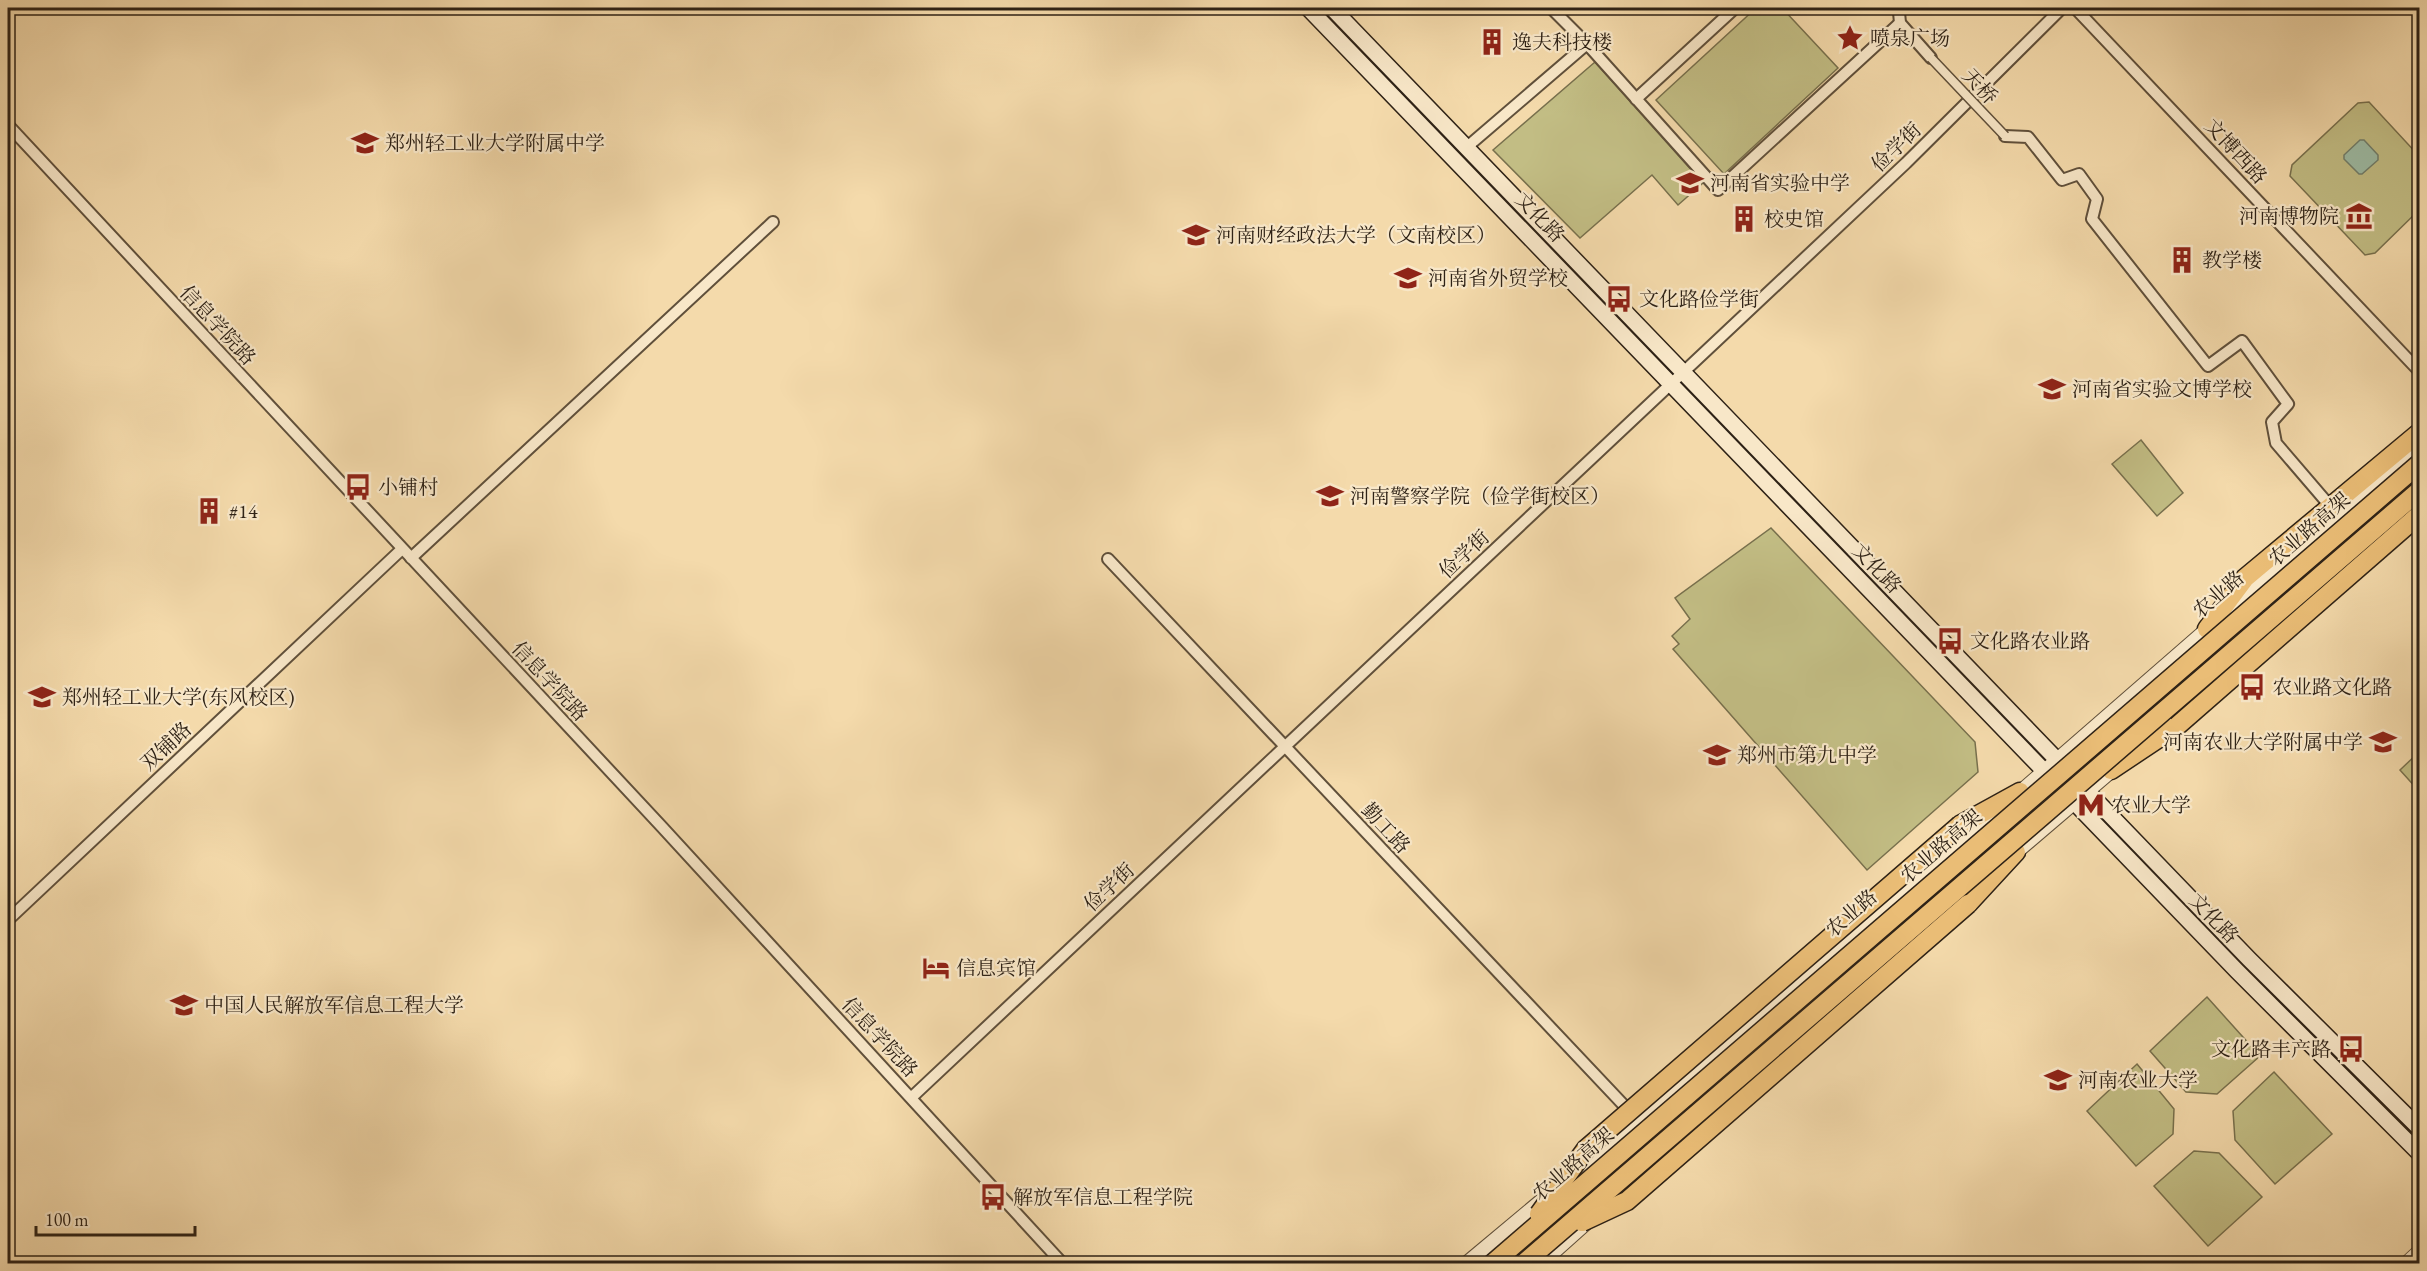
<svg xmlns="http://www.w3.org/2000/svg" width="2427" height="1271" font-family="'EB Garamond','Noto Serif SC',serif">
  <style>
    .green { fill: #c2bd84; stroke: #78704d; stroke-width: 1.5; fill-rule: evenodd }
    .water { fill: #9dbba4; stroke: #717e6b; stroke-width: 1.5 }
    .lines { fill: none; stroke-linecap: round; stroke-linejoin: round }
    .minor-casing { stroke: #60503b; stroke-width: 14 }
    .tertiary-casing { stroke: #60503b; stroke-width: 16 }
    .secondary-casing { stroke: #2e2216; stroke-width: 18 }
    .trunk-casing { stroke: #2e2216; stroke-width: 21 }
    .minor { stroke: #f8e7c8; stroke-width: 10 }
    .tertiary { stroke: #f8e7c8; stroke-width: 14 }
    .secondary { stroke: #f8e7c8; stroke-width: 15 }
    .trunk { stroke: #eabd76; stroke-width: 18 }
    .pedestrian-bridge-casing { stroke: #60503b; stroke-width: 11; stroke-linecap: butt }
    .trunk-bridge-casing { stroke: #2e2216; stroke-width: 21; stroke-linecap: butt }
    .pedestrian-bridge { stroke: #f8e7c8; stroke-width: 8 }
    .trunk-bridge { stroke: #eabd76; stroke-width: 18 }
    .labels { text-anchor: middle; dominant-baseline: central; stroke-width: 4.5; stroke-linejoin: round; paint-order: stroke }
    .poi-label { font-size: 20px; fill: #2e2216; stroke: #f8e7c8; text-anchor: start }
    .street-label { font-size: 20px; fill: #2e2216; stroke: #f8e7c8 }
  </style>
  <rect width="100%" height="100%" fill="#f4daab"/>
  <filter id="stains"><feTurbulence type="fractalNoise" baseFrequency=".00333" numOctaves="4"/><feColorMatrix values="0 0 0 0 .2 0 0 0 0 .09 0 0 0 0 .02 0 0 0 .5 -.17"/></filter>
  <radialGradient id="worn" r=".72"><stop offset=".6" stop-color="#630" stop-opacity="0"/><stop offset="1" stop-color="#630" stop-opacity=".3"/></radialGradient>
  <g class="green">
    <path d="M1756 8H1782L1838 68 1724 174 1656 100Z"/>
    <path d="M1595 62 1703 183 1678 205 1652 175 1580 238 1493 150Z"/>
    <path d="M2369 102 2419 156V210L2375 253 2365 255 2290 176 2292 165 2358 103ZM2364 141 2377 159 2361 172 2345 159Z"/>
    <path d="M2141 440 2183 493 2157 516 2112 464Z"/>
    <path d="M1771 528 1975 742 1978 772 1867 870 1673 649 1679 644 1672 636 1690 619 1675 598Z"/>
    <path d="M2419 752V787L2417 789 2400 770Z"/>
    <path d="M2207 997 2260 1056 2217 1094 2186 1092 2150 1051Z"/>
    <path d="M2137 1064 2174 1109 2173 1134 2136 1166 2087 1111Z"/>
    <path d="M2274 1072 2332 1134 2275 1184 2235 1140 2233 1111Z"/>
    <path d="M2194 1151 2219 1153 2262 1197 2208 1246 2154 1186Z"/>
  </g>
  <path class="water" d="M2360 140H2364L2378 155V160L2362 174H2359L2344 159V155Z"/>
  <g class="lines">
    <defs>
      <g id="minor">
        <path d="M1551 8 1587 44 1718 190 1900 23"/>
        <path d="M1895 8 1899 12 1900 23 1931 58"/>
        <path d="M2075 8 2420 372"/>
        <path d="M1636 99 1735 8"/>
        <path d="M8 125 662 827 1063 1264"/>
        <path d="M2005 136 2028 137 2062 180 2079 174 2097 199 2092 219 2208 366 2242 341 2288 404 2272 422 2276 443 2330 506"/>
        <path d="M1467 147 1587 44"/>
        <path d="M411 558 773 222"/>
        <path d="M1108 559 1633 1115"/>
        <path d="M8 920 402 549"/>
        <path d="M912 1097 1906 163 2062 8"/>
      </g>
      <g id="tertiary">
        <path d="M2157 731 2204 690"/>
        <path d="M2009 858 2118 765"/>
        <path d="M1686 1135 1892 958"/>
        <path d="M1572 1176 1838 951 2420 444"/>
        <path d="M1466 1264 1545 1198"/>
        <path d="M1540 1264 1653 1163"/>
        <path d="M2406 1264 2420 1251"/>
      </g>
      <g id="secondary">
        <path d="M1308 8 2237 971 2420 1154"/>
        <path d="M1332 8 2249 959 2420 1129"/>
      </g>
      <g id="trunk">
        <path d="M2207 629 2245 578 2420 432"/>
        <path d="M2111 770 2177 726"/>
        <path d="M1960 825 2020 792"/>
        <path d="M1968 904 2016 852"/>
      </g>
    </defs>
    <use href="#minor" class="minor-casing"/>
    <use href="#tertiary" class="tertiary-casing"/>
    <use href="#secondary" class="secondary-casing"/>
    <use href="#trunk" class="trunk-casing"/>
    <use href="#minor" class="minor"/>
    <use href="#tertiary" class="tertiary"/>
    <use href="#secondary" class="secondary"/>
    <use href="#trunk" class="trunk"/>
    <defs>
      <path id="pedestrian-bridge" d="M1931 58 2005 136"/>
      <g id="trunk-bridge">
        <path d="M2177 726 2420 514"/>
        <path d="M1539 1214 1586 1149 1960 825"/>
        <path d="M1582 1222 1627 1201 1968 904"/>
        <path d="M1492 1264 2420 463"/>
        <path d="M1523 1264 2420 490"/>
      </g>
    </defs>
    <use href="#pedestrian-bridge" class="pedestrian-bridge-casing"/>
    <use href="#trunk-bridge" class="trunk-bridge-casing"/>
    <use href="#pedestrian-bridge" class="pedestrian-bridge"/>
    <use href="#trunk-bridge" class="trunk-bridge"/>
  </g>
  <defs>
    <symbol id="sight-bare" viewBox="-9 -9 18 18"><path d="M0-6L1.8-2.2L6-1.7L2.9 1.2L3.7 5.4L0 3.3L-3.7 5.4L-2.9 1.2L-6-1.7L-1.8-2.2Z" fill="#8f2418" stroke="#f8e7c8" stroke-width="2.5" paint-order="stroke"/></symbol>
    <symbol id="building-bare" viewBox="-9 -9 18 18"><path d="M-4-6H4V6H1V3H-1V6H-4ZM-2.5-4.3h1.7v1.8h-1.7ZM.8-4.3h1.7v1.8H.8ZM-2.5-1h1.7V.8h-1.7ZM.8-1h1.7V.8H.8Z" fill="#8f2418" stroke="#f8e7c8" stroke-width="2.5" paint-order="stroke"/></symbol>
    <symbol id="school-bare" viewBox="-9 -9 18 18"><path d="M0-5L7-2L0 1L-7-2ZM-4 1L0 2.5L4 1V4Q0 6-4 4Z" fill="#8f2418" stroke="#f8e7c8" stroke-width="2.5" paint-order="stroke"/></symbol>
    <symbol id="museum-bare" viewBox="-9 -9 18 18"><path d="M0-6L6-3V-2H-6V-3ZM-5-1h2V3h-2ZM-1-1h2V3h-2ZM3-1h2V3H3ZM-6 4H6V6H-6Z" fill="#8f2418" stroke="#f8e7c8" stroke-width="2.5" paint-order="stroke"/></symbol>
    <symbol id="bus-bare" viewBox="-9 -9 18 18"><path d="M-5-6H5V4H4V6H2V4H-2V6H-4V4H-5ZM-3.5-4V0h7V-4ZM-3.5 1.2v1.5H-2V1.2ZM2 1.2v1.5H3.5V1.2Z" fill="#8f2418" stroke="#f8e7c8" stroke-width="2.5" paint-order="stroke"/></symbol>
    <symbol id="university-bare" viewBox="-9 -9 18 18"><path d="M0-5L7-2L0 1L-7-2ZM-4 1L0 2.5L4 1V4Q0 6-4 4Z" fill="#8f2418" stroke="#f8e7c8" stroke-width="2.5" paint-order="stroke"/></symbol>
    <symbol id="metro-bare" viewBox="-9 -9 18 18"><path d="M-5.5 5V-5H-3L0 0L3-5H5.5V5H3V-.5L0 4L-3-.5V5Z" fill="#8f2418" stroke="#f8e7c8" stroke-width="2.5" paint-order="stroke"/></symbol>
    <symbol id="hotel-bare" viewBox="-9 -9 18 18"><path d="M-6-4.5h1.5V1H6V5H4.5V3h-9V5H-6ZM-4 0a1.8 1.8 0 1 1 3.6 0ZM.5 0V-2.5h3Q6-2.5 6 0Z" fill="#8f2418" stroke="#f8e7c8" stroke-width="2.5" paint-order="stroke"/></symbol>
  </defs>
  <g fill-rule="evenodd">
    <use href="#sight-bare" x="1831" y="19" width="38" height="38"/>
    <use href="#building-bare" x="1473" y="23" width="38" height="38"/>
    <use href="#school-bare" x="346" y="124" width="38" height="38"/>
    <use href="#school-bare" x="1671" y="164" width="38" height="38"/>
    <use href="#museum-bare" x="2340" y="197" width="38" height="38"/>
    <use href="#building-bare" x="1725" y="200" width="38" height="38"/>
    <use href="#school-bare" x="1177" y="216" width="38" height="38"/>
    <use href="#building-bare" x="2163" y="241" width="38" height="38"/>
    <use href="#school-bare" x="1389" y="259" width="38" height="38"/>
    <use href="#bus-bare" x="1600" y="280" width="38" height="38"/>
    <use href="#school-bare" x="2033" y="370" width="38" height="38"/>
    <use href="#bus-bare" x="339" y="468" width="38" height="38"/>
    <use href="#school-bare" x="1311" y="477" width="38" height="38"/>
    <use href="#building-bare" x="190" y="492" width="38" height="38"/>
    <use href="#bus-bare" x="1931" y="622" width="38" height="38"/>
    <use href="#bus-bare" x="2233" y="668" width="38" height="38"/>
    <use href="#university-bare" x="23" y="678" width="38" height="38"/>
    <use href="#school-bare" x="2364" y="723" width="38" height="38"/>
    <use href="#school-bare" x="1698" y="736" width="38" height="38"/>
    <use href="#metro-bare" x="2072" y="786" width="38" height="38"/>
    <use href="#hotel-bare" x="917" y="949" width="38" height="38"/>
    <use href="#university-bare" x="165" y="986" width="38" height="38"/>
    <use href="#bus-bare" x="2332" y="1030" width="38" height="38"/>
    <use href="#university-bare" x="2039" y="1061" width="38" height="38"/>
    <use href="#bus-bare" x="974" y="1178" width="38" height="38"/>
  </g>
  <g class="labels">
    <g class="poi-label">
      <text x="1870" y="38">喷泉广场</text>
      <text x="1512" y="42">逸夫科技楼</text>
      <text x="385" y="143">郑州轻工业大学附属中学</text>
      <text x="1710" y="183">河南省实验中学</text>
      <text x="2339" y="216" text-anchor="end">河南博物院</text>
      <text x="1764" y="219">校史馆</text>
      <text x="1216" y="235">河南财经政法大学（文南校区）</text>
      <text x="2202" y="260">教学楼</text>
      <text x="1428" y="278">河南省外贸学校</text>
      <text x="1639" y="299">文化路俭学街</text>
      <text x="2072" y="389">河南省实验文博学校</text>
      <text x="378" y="487">小铺村</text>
      <text x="1350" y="496">河南警察学院（俭学街校区）</text>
      <text x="229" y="511">#14</text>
      <text x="1970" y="641">文化路农业路</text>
      <text x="2272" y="687">农业路文化路</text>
      <text x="62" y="697">郑州轻工业大学(东风校区)</text>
      <text x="2363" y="742" text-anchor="end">河南农业大学附属中学</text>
      <text x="1737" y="755">郑州市第九中学</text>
      <text x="2111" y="805">农业大学</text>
      <text x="956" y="968">信息宾馆</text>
      <text x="204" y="1005">中国人民解放军信息工程大学</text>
      <text x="2331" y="1049" text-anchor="end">文化路丰产路</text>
      <text x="2078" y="1080">河南农业大学</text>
      <text x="1013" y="1197">解放军信息工程学院</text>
    </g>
    <g class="street-label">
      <text transform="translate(1980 86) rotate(47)">天桥</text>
      <text transform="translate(1896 147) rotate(-44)">俭学街</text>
      <text transform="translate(2236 151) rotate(47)">文博西路</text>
      <text transform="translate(1540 217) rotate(46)">文化路</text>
      <text transform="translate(218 325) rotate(47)">信息学院路</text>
      <text transform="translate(2309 529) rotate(-41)">农业路高架</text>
      <text transform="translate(1464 554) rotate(-43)">俭学街</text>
      <text transform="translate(1877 568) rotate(46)">文化路</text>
      <text transform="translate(2218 594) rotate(-41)">农业路</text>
      <text transform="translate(550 681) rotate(47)">信息学院路</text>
      <text transform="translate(166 746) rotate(-43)">双铺路</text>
      <text transform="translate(1386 828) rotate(47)">勤工路</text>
      <text transform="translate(1941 846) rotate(-41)">农业路高架</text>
      <text transform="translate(1109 887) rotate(-43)">俭学街</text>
      <text transform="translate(1851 913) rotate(-41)">农业路</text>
      <text transform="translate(2214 918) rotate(46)">文化路</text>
      <text transform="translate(880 1037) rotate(47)">信息学院路</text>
      <text transform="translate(1573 1164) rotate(-41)">农业路高架</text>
    </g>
  </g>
  <rect width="2427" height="1271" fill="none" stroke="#f4daab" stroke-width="30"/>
  <rect x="9" y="9" width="2409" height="1253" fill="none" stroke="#2e2216" stroke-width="3"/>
  <rect x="15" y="15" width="2397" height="1241" fill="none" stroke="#2e2216" stroke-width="1.5"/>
  <path d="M36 1226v9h159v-9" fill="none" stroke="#2e2216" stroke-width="3"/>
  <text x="45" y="1226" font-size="18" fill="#2e2216" stroke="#f8e7c8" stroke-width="4.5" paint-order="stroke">100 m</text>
  <rect width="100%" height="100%" filter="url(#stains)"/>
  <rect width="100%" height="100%" fill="url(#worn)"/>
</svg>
